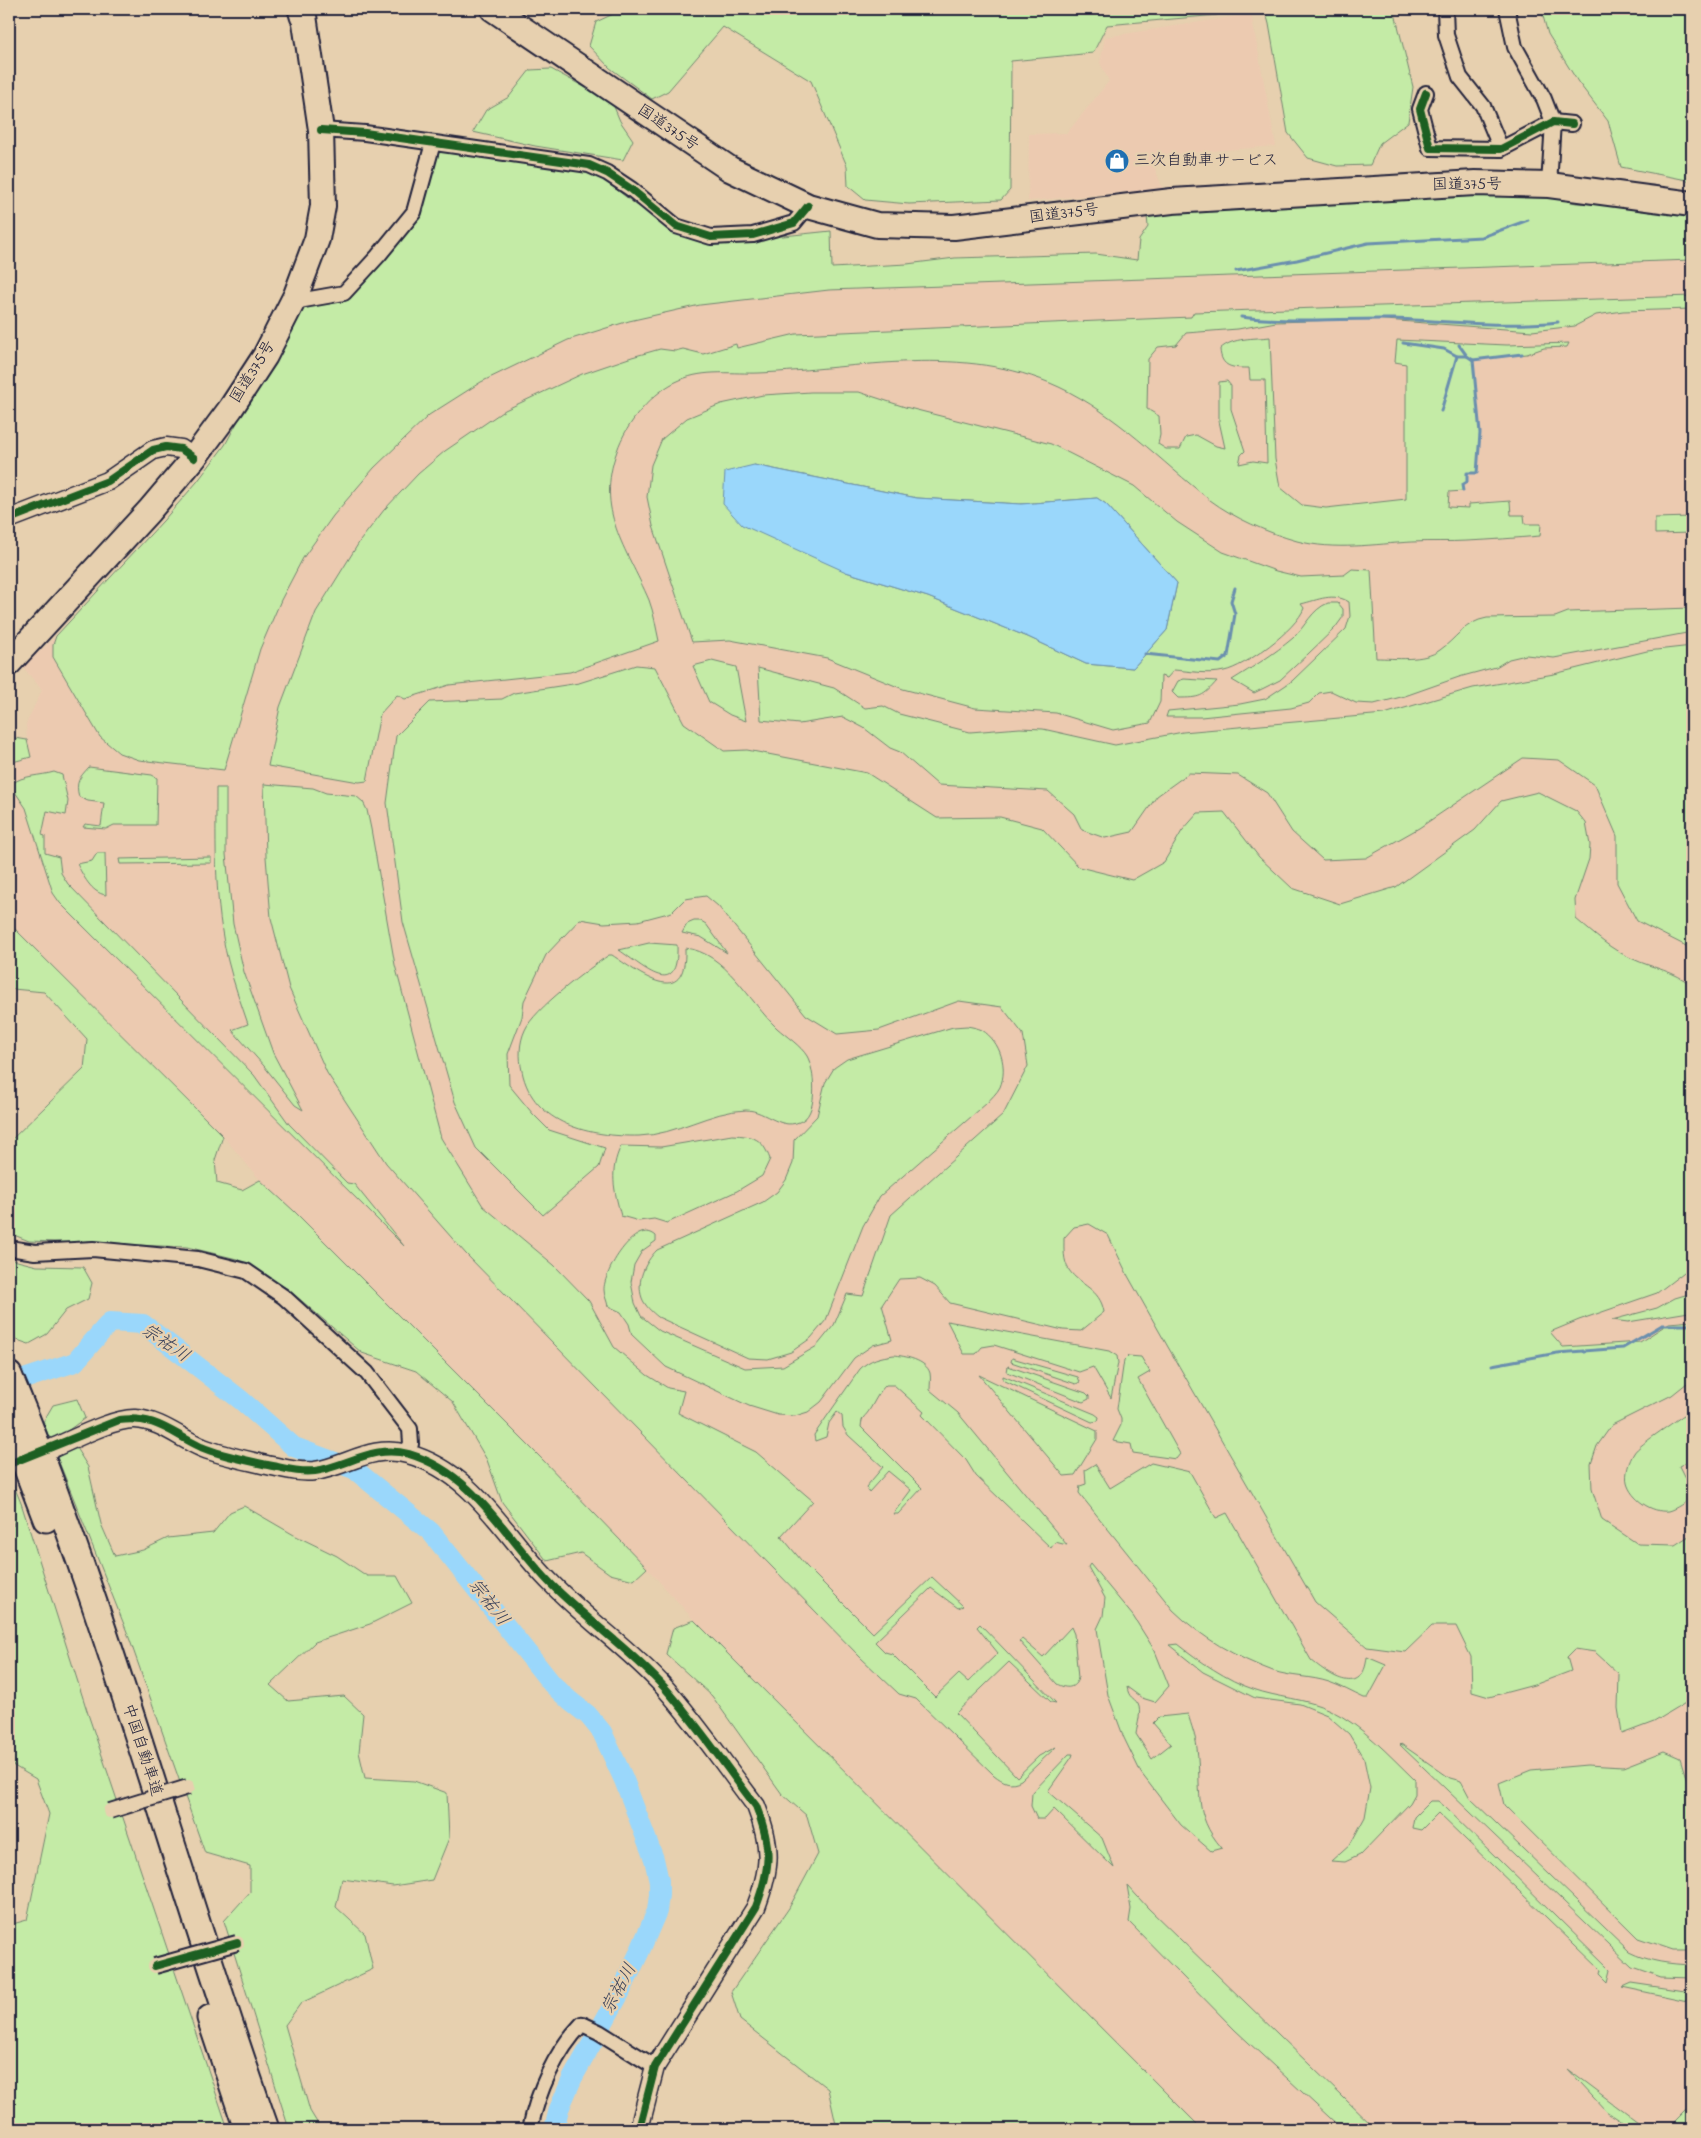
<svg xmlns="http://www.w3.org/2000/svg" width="1701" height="2138" font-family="'Indie Flower','Klee One',sans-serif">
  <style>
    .built { fill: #eccab0 }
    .green { fill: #c4eba6; stroke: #738670; fill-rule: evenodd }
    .water { fill: #9ad7fb; stroke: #6a8fae }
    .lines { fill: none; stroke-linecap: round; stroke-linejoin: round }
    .stream { stroke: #6a8fae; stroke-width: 3 }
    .river { stroke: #9ad7fb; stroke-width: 20 }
    .minor-casing { stroke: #22223b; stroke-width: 18 }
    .tertiary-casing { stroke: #22223b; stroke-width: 21 }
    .trunk-casing { stroke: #22223b; stroke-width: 28 }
    .motorway-casing { stroke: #22223b; stroke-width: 29 }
    .minor { stroke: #e7d0af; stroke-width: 14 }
    .tertiary { stroke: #e7d0af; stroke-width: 18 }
    .trunk { stroke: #e7d0af; stroke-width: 24 }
    .motorway { stroke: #e7d0af; stroke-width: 25 }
    .minor-bridge-casing { stroke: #22223b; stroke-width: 18; stroke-linecap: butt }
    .minor-bridge { stroke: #e7d0af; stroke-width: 14 }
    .cycleway-casing { stroke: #e7d0af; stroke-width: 11 }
    .cycleway { stroke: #1b5e20; stroke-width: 8 }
    .labels { text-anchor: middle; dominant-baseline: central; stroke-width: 4.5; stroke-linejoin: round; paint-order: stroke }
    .street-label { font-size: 16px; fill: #22223b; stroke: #e7d0af }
    .poi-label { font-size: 16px; fill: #22223b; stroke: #e7d0af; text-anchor: start }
    .water-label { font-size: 18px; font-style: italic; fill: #343d58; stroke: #e7d0af }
  </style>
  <rect width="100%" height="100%" fill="#e7d0af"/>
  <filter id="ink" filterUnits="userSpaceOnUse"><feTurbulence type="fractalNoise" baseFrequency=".02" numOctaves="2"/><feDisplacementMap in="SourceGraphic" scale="10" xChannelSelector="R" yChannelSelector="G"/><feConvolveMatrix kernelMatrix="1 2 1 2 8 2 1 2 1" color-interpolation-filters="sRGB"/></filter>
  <g filter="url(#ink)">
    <g class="built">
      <path d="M1251 14 1276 146 1164 155 1155 169 1163 189 1028 201 1029 134 1067 133 1109 81 1100 63 1105 37Z"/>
      <path d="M438 151 593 171 635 204 687 236 726 242 831 231 832 268 907 264 955 258 1096 254 1137 260 1139 240 1148 227 1147 215 1545 195 1576 203 1616 205 1692 216V2129H1202L694 1620 647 1568 260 1180 223 1136 9 923V763L30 757 27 740 26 724 42 690 23 667 56 636 163 521 197 482 225 445 301 304 342 297 409 226Z"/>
    </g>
    <g class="green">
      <path d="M624 9H1226L1217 15 1107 25 1093 53 1011 61 1010 190 1001 200 909 204 865 200 848 186 847 166 811 81 723 27 668 91 652 99 610 68 589 46 596 22Z"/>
      <path d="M1265 9H1394L1413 87 1408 122 1380 143 1370 165 1337 166 1308 158 1288 133 1269 24Z"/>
      <path d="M1541 9H1692V181L1621 167 1608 121 1578 82 1548 34Z"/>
      <path d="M551 69 612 102 620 121 633 140 623 160 535 146 473 132 486 110 509 97 530 70Z"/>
      <path d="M438 151 593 171 635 204 687 236 726 242 831 231 832 268 907 264 955 258 1096 254 1137 260 1139 240 1148 227 1147 215 1198 210 1430 193 1545 195 1576 203 1616 205 1692 216V260L829 290 700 305 629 321 568 340 481 382 429 415 374 468 333 516 303 558 281 600 260 649 224 770 139 760 119 753 100 737 53 657V645L56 636 163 521 197 482 225 445 301 304 353 290 424 185Z"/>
      <path d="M1692 296V309L1623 311 1596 315 1575 326 1532 331 1372 319 1276 322 1238 329 1186 333 1176 345 1158 347 1148 359 1147 409 1159 416 1160 435 1158 444 1166 449H1180L1186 437 1196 435 1216 446 1225 448 1219 421V382L1227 381 1231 386V409L1245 451 1241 455 1239 464 1253 461 1267 463 1265 380H1250L1249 368C1233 368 1221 368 1220 349 1233 337 1254 339 1270 337L1275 459 1280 487 1302 505 1326 508 1406 499V364L1395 362 1397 340 1507 345 1569 343 1567 347 1544 348 1527 354 1473 360 1480 433 1477 473H1467V482L1462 485 1463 491 1449 492 1448 507 1469 508V504L1510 501 1511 515H1524L1525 524H1541L1540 536C1516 538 1491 540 1467 541 1449 542 1431 541 1412 542 1374 544 1335 551 1297 541 1268 533 1234 518 1210 500 1160 461 1117 414 1059 387 962 342 861 369 759 373 734 374 704 369 680 380 653 391 626 423 617 451 595 511 626 547 649 600 654 613 656 628 659 641L570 672 449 685 405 699 397 695 380 714 367 781 359 782 268 766 280 707 316 612 360 541 384 510 418 474 445 451 505 410 582 374 632 357 660 349 675 351 683 349 703 354 736 344 737 348 796 334 1191 317 1194 312Z"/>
      <path d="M811 392H859L905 407 1051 444 1134 486 1177 522 1223 552 1276 571 1301 577 1344 575 1352 569 1371 570 1376 658C1395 658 1424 662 1440 650 1456 639 1464 622 1487 618L1555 617 1568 612 1692 608V632L1554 658 1526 655 1509 659 1496 667 1459 677 1405 696 1374 704 1356 703 1331 691 1319 693 1309 703 1291 708 1201 717H1166L1168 711 1240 704 1265 699 1292 681 1346 629 1350 616 1349 602C1333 592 1318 600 1301 604L1304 608C1297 629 1245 667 1224 671 1209 675 1189 671 1174 670L1167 678 1161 676 1160 702 1150 723 1113 730 1056 713 975 708 903 689 827 658 730 640 692 642 653 526 647 497 651 465 662 439 687 418 721 404 763 395ZM754 465 917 498 1021 504 1097 498 1106 504 1177 583 1167 630 1133 668 1086 664 1028 637 928 597 846 572Z"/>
      <path d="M1692 517V533L1655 534V518Z"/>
      <path d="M1328 603H1338L1343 609V617L1335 628 1308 654 1280 680 1254 693 1232 680C1253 667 1274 654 1293 638 1306 626 1311 610 1328 603Z"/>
      <path d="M1692 646V949L1637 921 1617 883V836L1595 785 1559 760 1523 758 1419 828 1366 858 1323 860 1292 832 1267 793 1238 775 1189 773 1157 796 1132 832 1105 838 1082 830 1074 814 1048 791 938 785 900 752 890 748 864 728 843 717 799 724 761 720 758 668 834 688 865 708 883 706 899 714 970 732 1020 728 1043 729 1115 745 1183 732 1384 714 1473 688 1554 674 1647 651Z"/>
      <path d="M712 661 736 667 746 721 730 715 709 702 693 666Z"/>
      <path d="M636 665 655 667 684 723 724 751 747 750 867 773 937 818 1000 817 1042 828 1079 867 1132 880 1164 862 1182 831 1198 813 1224 812 1259 857 1292 888 1340 904 1396 887 1475 830 1501 801 1538 792 1576 811 1586 823 1590 845 1589 859 1575 900 1576 919C1594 934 1611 950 1633 959 1652 968 1676 971 1692 986V1266L1657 1293 1579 1320 1550 1332 1563 1347 1640 1342 1669 1323 1692 1321V1379L1672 1395 1612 1425 1597 1446 1591 1464 1592 1489 1602 1520 1638 1544 1675 1545 1692 1534V1699L1654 1722 1622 1734 1618 1708 1619 1674 1595 1652 1575 1649 1567 1657 1571 1671 1534 1685 1489 1697 1472 1692 1471 1657 1456 1626H1432L1405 1652 1367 1647 1315 1602 1168 1347 1128 1276 1108 1235 1089 1224 1074 1227 1064 1238C1064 1249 1063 1260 1069 1270 1080 1286 1100 1288 1104 1312L1081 1331 1063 1330 950 1303 935 1286 920 1278 899 1279 882 1305 892 1340 873 1345 854 1358 821 1402 808 1412 795 1416 778 1415 749 1406 666 1367 632 1335 629 1324 621 1312 608 1306C607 1301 604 1295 604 1290 603 1273 635 1217 656 1236V1241L642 1251 634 1265 631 1282 635 1303 641 1316 660 1331 745 1368 783 1366 817 1346 834 1325 847 1294 863 1296 891 1215 1003 1115 1028 1066 1023 1034 1002 1007 959 1001 879 1030 837 1034 806 1015 718 906 706 896 685 899 672 912 638 921 604 923 580 919 546 955 524 1001 522 1017 508 1054 509 1085 533 1114 549 1130 605 1148 599 1167 543 1215 476 1148 455 1102 403 922 387 803 396 736 430 702 502 699 514 693 579 683Z"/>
      <path d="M1184 679 1217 681C1203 697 1200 698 1178 698L1172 692 1178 681Z"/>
      <path d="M9 737 27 740 31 757 9 763Z"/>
      <path d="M89 767 152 775 157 778 156 825H114L106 829 83 827 85 824 101 826 104 803 88 801 79 797C75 782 79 778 89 767Z"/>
      <path d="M54 772 62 775 68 801 66 815 47 811 42 835 45 836V853L59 857 61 873 68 884 254 1075 289 1124 347 1183 354 1184 404 1246 60 903 53 893 26 808 13 789 12 784C22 775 41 776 54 772Z"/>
      <path d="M264 784 313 788 326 793 356 796 363 802 367 810 371 829 395 965 441 1138 483 1206 554 1265 589 1301 614 1347 647 1375 668 1388 684 1391 678 1413 756 1452 813 1501 781 1536 806 1566 873 1633 932 1577 963 1606 958 1608 931 1588 875 1642 885 1652 892 1654 935 1697 959 1674 968 1682 998 1653 977 1627 980 1624 1056 1703 1051 1702 1009 1662 956 1713 1017 1777 1039 1756 1056 1747 1021 1780C1011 1786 1003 1782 994 1775L916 1699 899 1694 860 1657 466 1254 386 1163 327 1073 289 988 271 918 266 857Z"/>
      <path d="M216 788H226V854L233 924 244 972 273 1053 303 1110 295 1105 264 1066 232 1030 248 1024C241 1003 233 982 228 961 214 905 216 846 216 788Z"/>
      <path d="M97 853H105L106 895C91 893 83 875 77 864L92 861Z"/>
      <path d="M211 857V863L120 864 119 859Z"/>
      <path d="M694 921H701L706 924 727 953 701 937 682 933 687 924Z"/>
      <path d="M9 923 223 1136 215 1160 217 1183 242 1190 260 1180 294 1211 541 1458 647 1568 634 1580 610 1574 581 1553 547 1561 502 1502 487 1460 453 1402 416 1371 362 1353 288 1289 237 1259 187 1247 29 1241 9 1233V1142L84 1069 87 1039 44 992 13 989 9 985Z"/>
      <path d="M649 943 677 945C679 1001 644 967 619 950Z"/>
      <path d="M685 948C726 952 749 1002 777 1028 786 1036 801 1046 807 1056 815 1070 818 1111 803 1120 782 1133 766 1110 746 1110 710 1111 676 1135 639 1136 591 1137 533 1125 522 1071 519 1057 519 1043 525 1030 534 1009 588 969 609 955H612C638 972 687 1012 685 948Z"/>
      <path d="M967 1026C972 1027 978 1028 982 1030 1001 1042 1008 1068 1000 1087 997 1093 991 1098 987 1103L880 1196 863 1226 826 1320 811 1338 791 1352 768 1359 748 1358 658 1317C652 1312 645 1306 642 1298 636 1281 645 1262 657 1250L763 1202 777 1192 786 1180 793 1163 794 1140 817 1116 825 1083 834 1068 847 1059 953 1027Z"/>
      <path d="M732 1135C754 1136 762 1138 770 1159L762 1176 737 1191 667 1223 654 1219 639 1221 621 1216C614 1190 609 1171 621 1146L661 1147Z"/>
      <path d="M9 1259 37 1266 83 1267 92 1283 88 1299 66 1310 47 1334 29 1344 11 1338 9 1334Z"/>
      <path d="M1692 1293V1310L1689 1312 1628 1322 1612 1320 1657 1308 1675 1298Z"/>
      <path d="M947 1321 1109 1351 1117 1356 1118 1363 1111 1398 1093 1367 1079 1372 994 1345 982 1347 976 1354H964Z"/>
      <path d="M894 1355C905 1356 926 1360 930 1373 931 1378 930 1385 930 1390L958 1413 1067 1545 1055 1542 1051 1548 976 1476 966 1460 922 1415 924 1412 894 1385H886C878 1393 875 1401 870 1409 865 1418 862 1415 861 1427L922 1488 898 1514H893L911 1490 888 1471 869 1492 866 1487 883 1467 848 1435 843 1427 842 1416 837 1412 829 1423 826 1437 815 1441 814 1435 860 1369C870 1359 880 1357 894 1355Z"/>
      <path d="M1128 1356 1141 1357 1150 1372 1138 1379 1180 1454 1176 1459 1133 1453 1131 1444 1113 1441 1121 1425V1419L1117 1409 1124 1360Z"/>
      <path d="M1012 1358 1078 1377 1080 1382 1076 1384 1011 1362Z"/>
      <path d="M1008 1366 1086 1393 1089 1396V1399L1083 1402 1007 1372Z"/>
      <path d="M979 1375 1097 1431V1439L1075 1475 1064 1476Z"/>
      <path d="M1003 1376 1095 1414 1099 1417 1098 1421 1092 1422 1003 1380Z"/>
      <path d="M77 1399 85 1418 66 1432 88 1467 101 1524 115 1556 143 1550 168 1538 213 1533 230 1512 244 1506 294 1535 337 1556 367 1576H397L412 1603 370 1624 315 1642 270 1685 288 1701 344 1696 363 1714 359 1752 365 1778 414 1781 447 1793 449 1838 432 1880 393 1886 342 1879 336 1907 365 1934 373 1969 301 2003 285 2025 310 2111 321 2129H289L224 1921 250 1892V1866L205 1853 127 1632 43 1422 53 1405Z"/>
      <path d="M1692 1409V1459L1679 1466 1692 1492V1498C1685 1502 1676 1509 1668 1511 1652 1513 1631 1499 1627 1483 1625 1473 1629 1461 1634 1453 1639 1444 1681 1418 1692 1409Z"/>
      <path d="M1151 1463 1190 1472 1216 1518 1227 1513 1311 1660C1330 1676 1363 1698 1367 1657L1386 1665 1368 1698H1364C1353 1693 1341 1686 1329 1682 1311 1676 1291 1677 1273 1671 1235 1657 1202 1638 1173 1610L1079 1493 1080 1486 1086 1484 1085 1470 1095 1464 1110 1488Z"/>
      <path d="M9 1474 21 1503 89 1717 228 2129H9V1925L27 1920 49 1814 36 1779 9 1763V1527L14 1525 9 1511Z"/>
      <path d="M1090 1564 1133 1616 1155 1651 1169 1686 1155 1702 1142 1698 1127 1687C1129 1699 1133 1696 1138 1704 1142 1711 1137 1726 1136 1734L1152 1759 1171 1744 1153 1723 1159 1717 1188 1714C1191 1725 1196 1737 1197 1748 1202 1788 1192 1814 1222 1848L1211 1851 1181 1825 1141 1773 1124 1738 1108 1695 1097 1629 1103 1616 1105 1598 1088 1567Z"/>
      <path d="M694 1620 1202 2129H837L828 2089 740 2020 731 1992 789 1908 818 1854 807 1816 782 1794 712 1696 666 1654 673 1628Z"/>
      <path d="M1071 1627 1074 1634 1078 1678C1075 1689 1066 1689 1057 1684L1019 1641 1022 1639 1043 1657Z"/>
      <path d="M1178 1644C1198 1660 1228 1681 1253 1689 1278 1698 1305 1698 1330 1710 1363 1726 1388 1754 1415 1780V1794L1410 1803 1360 1855 1345 1862 1331 1861 1351 1843 1365 1817 1370 1788 1364 1759 1349 1734 1327 1715 1300 1704 1255 1698 1203 1672 1169 1645Z"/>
      <path d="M1401 1744 1450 1778 1461 1781 1470 1798 1630 1952C1650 1962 1670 1964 1692 1965V1978L1661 1977 1632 1967 1400 1745Z"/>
      <path d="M1664 1751 1680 1758 1692 1797V1950H1673L1638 1938 1504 1805 1499 1783 1531 1770 1587 1765 1623 1767Z"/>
      <path d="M1069 1754H1073L1072 1757 1048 1791 1102 1838 1114 1868 1054 1809 1045 1819H1037L1031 1806 1032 1793Z"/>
      <path d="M1430 1801H1438L1444 1806 1611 1970 1608 1982 1600 1974 1601 1970 1438 1813 1421 1830 1412 1828 1414 1817Z"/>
      <path d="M1127 1885 1148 1908 1376 2129H1342L1235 2030 1129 1922 1131 1909Z"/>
      <path d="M1631 1983 1692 1992V2002L1622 1987Z"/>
      <path d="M1567 2069 1647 2129H1633L1606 2111Z"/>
      <path d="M1692 2105V2123L1685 2129H1668Z"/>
    </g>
    <path class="water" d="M754 465 917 498 1021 504 1097 498 1106 504 1177 583 1167 630 1133 668 1086 664 1028 637 928 597 846 572 742 525 723 504 725 472Z"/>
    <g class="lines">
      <g class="stream">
        <path d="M1236 271 1297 260 1368 243 1482 237 1528 220"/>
        <path d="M1241 317C1292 323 1343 318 1394 319 1449 321 1504 328 1558 322"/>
        <path d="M1403 343 1444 349 1457 356"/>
        <path d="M1473 360 1522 354"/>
        <path d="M1441 411 1457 356H1467L1459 345"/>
        <path d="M1463 491 1462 485 1467 482V473H1477L1480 433 1473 360 1467 356"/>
        <path d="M1145 654 1220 662 1228 656 1235 614 1231 601 1235 588"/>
        <path d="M1492 1365 1557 1353 1623 1348 1662 1325H1688L1692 1322"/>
      </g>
      <path class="river" d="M9 1384 75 1362 110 1322 143 1324 241 1400 294 1447 354 1469 431 1532 552 1684 570 1701 588 1715 602 1732 624 1780 654 1859 659 1881V1895L657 1911 639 1953 620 1993 572 2079 559 2109 554 2129"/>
      <defs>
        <g id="minor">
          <path d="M1445 9 1446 35 1460 77 1483 106 1501 149"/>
          <path d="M1507 9 1515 47 1544 99 1553 122 1549 185"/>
          <path d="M1426 93 1420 109 1430 148 1501 149 1553 122 1572 124"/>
          <path d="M321 130 365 133 589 165 607 173 631 189 676 226 711 237 753 235 794 223 808 206"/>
          <path d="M293 302 344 293 378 256 414 212 433 143"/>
          <path d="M9 1248 35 1252 93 1249 198 1259 246 1271 284 1297 367 1373 410 1429 411 1444 406 1453"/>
          <path d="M530 2129C538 2091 555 2052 582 2024L599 2032 655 2067"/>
        </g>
        <g id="tertiary">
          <path d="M9 519 108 481 153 450 166 447 181 449 194 458"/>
          <path d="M53 1448C74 1439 114 1418 135 1419 160 1420 181 1439 203 1448 224 1456 246 1460 267 1465 283 1468 298 1473 315 1471 348 1466 371 1444 408 1454 475 1472 506 1539 552 1584 588 1621 631 1650 665 1688 698 1725 726 1767 756 1806 772 1847 771 1867 756 1907L655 2067 639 2129"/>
        </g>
        <g id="trunk">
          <path d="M493 9 730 169 808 206 877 225 954 227 1172 201 1475 183 1549 185 1692 204"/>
          <path d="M9 663 149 511 194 458 231 408 265 356 296 295 317 239 323 206 321 130 303 9"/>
        </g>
        <g id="motorway">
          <path d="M301 9 303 16"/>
          <path d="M9 1375C111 1620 177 1879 266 2129"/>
          <path d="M9 1422 46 1519"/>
          <path d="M210 2018 247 2129"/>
        </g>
      </defs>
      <use href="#minor" class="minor-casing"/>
      <use href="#tertiary" class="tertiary-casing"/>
      <use href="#trunk" class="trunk-casing"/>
      <use href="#motorway" class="motorway-casing"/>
      <use href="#minor" class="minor"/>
      <use href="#tertiary" class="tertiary"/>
      <use href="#trunk" class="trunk"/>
      <use href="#motorway" class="motorway"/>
      <defs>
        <g id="minor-bridge">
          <path d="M110 1811 188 1787"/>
          <path d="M155 1966 237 1943"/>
        </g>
      </defs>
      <use href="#minor-bridge" class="minor-bridge-casing"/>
      <use href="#minor-bridge" class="minor-bridge"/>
      <defs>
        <g id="cycleway">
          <path d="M1426 93 1420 109 1430 148 1501 149 1553 122 1572 124"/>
          <path d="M321 130 365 133 589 165 607 173 631 189 676 226 711 237 753 235 794 223 808 206"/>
          <path d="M9 519 108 481 153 450 166 447 181 449 194 458"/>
          <path d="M9 1464 119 1420C155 1415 171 1433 201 1447 222 1456 246 1460 268 1465 284 1468 299 1473 315 1471 348 1466 373 1444 409 1454 476 1474 506 1539 552 1585 588 1621 631 1650 665 1688 698 1725 726 1767 756 1806 772 1847 771 1867 756 1907L655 2067 639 2129"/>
          <path d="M155 1966 237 1943"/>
        </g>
      </defs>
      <use href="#cycleway" class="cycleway-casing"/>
      <use href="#cycleway" class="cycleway"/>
    </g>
  </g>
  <defs>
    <symbol id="shop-disc" viewBox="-11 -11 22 22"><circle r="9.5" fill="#1f6fb2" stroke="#e7d0af"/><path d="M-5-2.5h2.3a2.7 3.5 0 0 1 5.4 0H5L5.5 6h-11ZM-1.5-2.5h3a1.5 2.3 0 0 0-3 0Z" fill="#fff"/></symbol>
  </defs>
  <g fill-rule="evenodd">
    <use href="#shop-disc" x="1103" y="147" width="28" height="28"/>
  </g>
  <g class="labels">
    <g class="street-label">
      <text transform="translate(668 128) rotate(34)">国道375号</text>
      <text transform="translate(1467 185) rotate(-1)">国道375号</text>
      <text transform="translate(1064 214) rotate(-7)">国道375号</text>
      <text transform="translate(253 372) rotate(-58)">国道375号</text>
      <text transform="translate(142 1750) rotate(72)">中国自動車道</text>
    </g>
    <g class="poi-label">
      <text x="1134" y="161">三次自動車サービス</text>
    </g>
    <g class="water-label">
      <text transform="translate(165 1344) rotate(34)">宗祐川</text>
      <text transform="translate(488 1603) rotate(52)">宗祐川</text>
      <text transform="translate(620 1989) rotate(-62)">宗祐川</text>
    </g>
  </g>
  <rect width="1701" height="2138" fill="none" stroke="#e7d0af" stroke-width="30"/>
  <rect x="15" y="15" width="1671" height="2108" fill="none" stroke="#22223b" stroke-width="2" filter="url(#ink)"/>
</svg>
